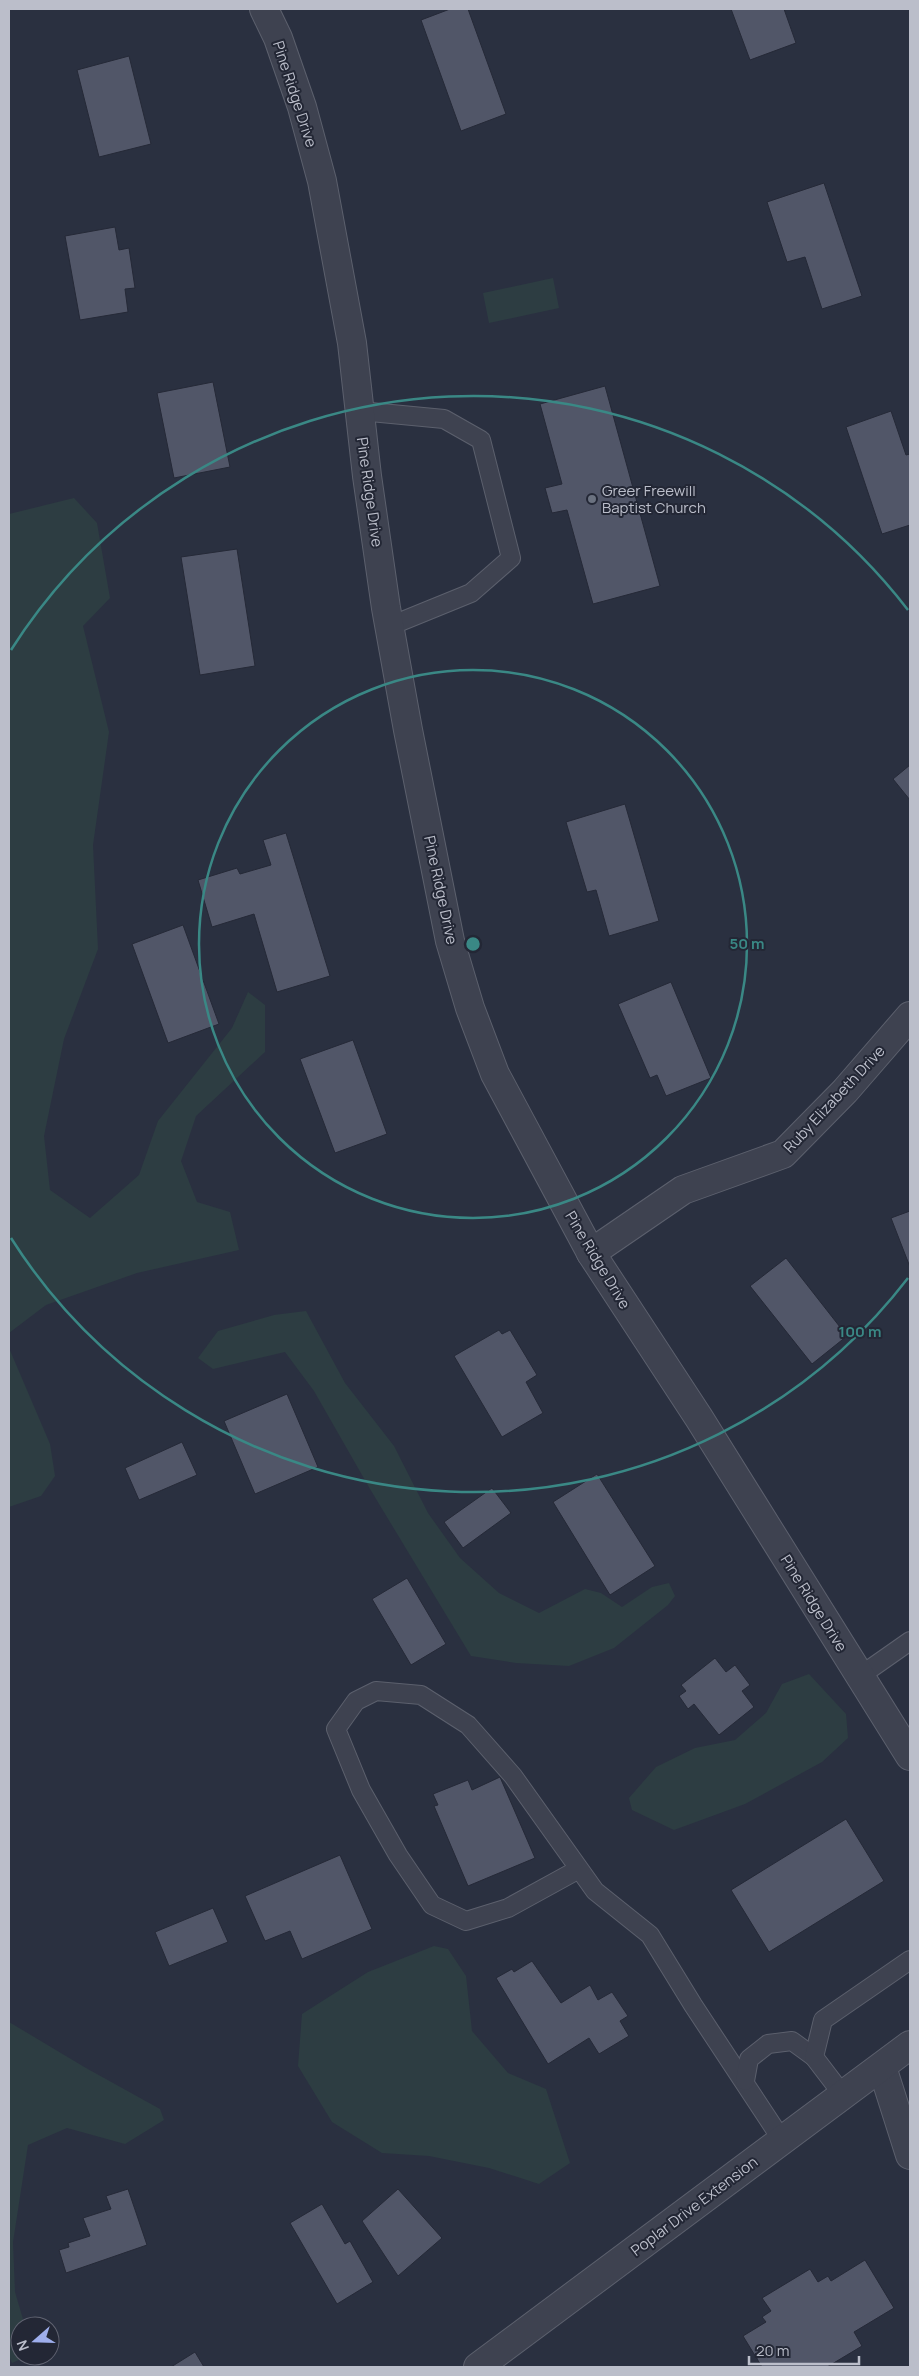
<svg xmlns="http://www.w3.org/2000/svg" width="919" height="2376" font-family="Manrope,sans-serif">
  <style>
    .green { fill: #2d3d42 }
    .building { fill: #515668; stroke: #252937 }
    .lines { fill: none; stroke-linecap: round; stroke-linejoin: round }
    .service-casing { stroke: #5c606d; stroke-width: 20 }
    .minor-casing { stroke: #5c606d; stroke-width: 30 }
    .tertiary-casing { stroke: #5c606d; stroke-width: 30 }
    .service { stroke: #3e4250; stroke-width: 18 }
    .minor { stroke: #3e4250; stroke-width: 28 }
    .tertiary { stroke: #3e4250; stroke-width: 28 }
    .ring { fill: none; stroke: #3a8885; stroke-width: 2.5 }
    .worship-dot { fill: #6b7280; stroke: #232735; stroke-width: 2 }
    .labels { text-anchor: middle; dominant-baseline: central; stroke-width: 4; stroke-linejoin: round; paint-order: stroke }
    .street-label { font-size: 15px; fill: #bbbeca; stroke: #232735 }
    .poi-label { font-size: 15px; fill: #bbbeca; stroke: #232735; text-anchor: start }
    .centre { fill: #3a8885; stroke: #232735; stroke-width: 2.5 }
    .ring-label { font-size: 15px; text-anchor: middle; font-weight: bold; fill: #3a8885; stroke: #232735; stroke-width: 4; stroke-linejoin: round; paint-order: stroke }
  </style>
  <rect width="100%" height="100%" fill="#2a3040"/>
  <g class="green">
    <path d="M553 278 559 308 489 323 483 293Z"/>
    <path d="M74 498 97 523 110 598 83 626 109 732 93 845 98 949 64 1039 44 1136 50 1190 90 1218 139 1175 158 1121 232 1028 248 992 265 1005V1052L196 1116 181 1161 197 1202 230 1212 239 1250 137 1273 46 1305 9 1333V514Z"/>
    <path d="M306 1311 345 1383 394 1446 428 1513 460 1558 499 1593 539 1613 585 1589 601 1593 622 1607 652 1587 669 1583 675 1596 668 1605 614 1648 569 1666 516 1663 471 1656 370 1489 314 1391 285 1352 213 1369 198 1358 218 1331 274 1315Z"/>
    <path d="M9 1348 50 1444 55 1476 41 1496 9 1507Z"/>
    <path d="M809 1674 846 1714 848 1738 822 1762 745 1804 674 1830 632 1810 629 1798 656 1767 695 1748 735 1740 766 1713 782 1684Z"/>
    <path d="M434 1946 448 1949 466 1976 472 2031 508 2073 546 2089 570 2163 539 2184 489 2168 429 2156 382 2153 332 2122 298 2066 302 2014 368 1972Z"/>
    <path d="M9 2022 86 2068 160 2109 164 2120 125 2144 67 2128 28 2145 13 2242 15 2292 25 2326H20V2356H28L12 2363 9 2356Z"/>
  </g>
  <g class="building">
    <path d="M450 9H468L506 114 461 131 421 20Z"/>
    <path d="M731 9H784L796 43 750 60Z"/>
    <path d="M129 56 151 144 99 157 77 70Z"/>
    <path d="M824 183 862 296 822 309 805 257 787 262 767 202Z"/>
    <path d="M115 227 119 250 129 248 135 288 125 289 128 312 80 320 65 236Z"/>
    <path d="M213 382 230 467 174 478 157 393Z"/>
    <path d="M605 386 660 586 593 604 567 510 552 513 545 488 562 484 540 404Z"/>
    <path d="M891 411 906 455 910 454V525L882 534 846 427Z"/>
    <path d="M237 549 255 666 200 675 181 557Z"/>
    <path d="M910 765V800L893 779Z"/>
    <path d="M625 804 659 921 609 936 596 890 587 892 566 822Z"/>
    <path d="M286 833 330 976 277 992 254 914 212 927 198 880 237 868 240 874 271 865 263 840Z"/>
    <path d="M183 925 219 1024 168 1043 132 944Z"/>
    <path d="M671 982 711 1078 666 1096 657 1075 650 1078 618 1004Z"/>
    <path d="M353 1040 387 1134 335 1153 300 1059Z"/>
    <path d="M910 1211V1267L891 1218Z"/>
    <path d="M786 1258 847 1336 812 1364 750 1286Z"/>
    <path d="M499 1330 502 1334 510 1330 537 1375 526 1382 543 1413 502 1437 454 1356Z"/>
    <path d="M287 1394 318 1467 255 1494 224 1421Z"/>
    <path d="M182 1442 197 1475 139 1500 125 1468Z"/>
    <path d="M597 1474 655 1566 610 1595 553 1502Z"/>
    <path d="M492 1488 511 1513 463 1548 444 1522Z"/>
    <path d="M407 1578 446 1644 411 1665 372 1599Z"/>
    <path d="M715 1658 726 1672 735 1665 750 1685 742 1691 754 1707 719 1735 694 1704 688 1709 679 1696 686 1691 681 1685Z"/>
    <path d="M500 1777 535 1858 468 1886 434 1806 438 1805 433 1794 468 1780 472 1790Z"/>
    <path d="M846 1819 884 1881 769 1952 731 1890Z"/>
    <path d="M340 1855 372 1929 302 1959 290 1931 265 1941 245 1896Z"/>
    <path d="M213 1908 228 1942 169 1966 155 1932Z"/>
    <path d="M532 1961 561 2003 590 1985 598 2000 612 1992 628 2016 620 2021 629 2036 599 2054 589 2038 548 2064 496 1978 512 1969 514 1972Z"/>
    <path d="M128 2189 147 2245 66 2273 59 2250 69 2247 68 2243 90 2236 83 2218 111 2209 106 2196Z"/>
    <path d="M398 2189 442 2238 398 2276 362 2221Z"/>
    <path d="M322 2204 345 2244 350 2241 373 2282 337 2304 290 2223Z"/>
    <path d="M865 2260 894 2308 854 2332 862 2346 827 2367H762L743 2336 766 2322 762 2317 771 2311 762 2298 810 2269 818 2282 828 2276 831 2281Z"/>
    <path d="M195 2352 204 2367H171Z"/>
  </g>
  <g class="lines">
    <defs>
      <g id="service">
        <path d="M360 411 444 419 481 440 511 558 471 593 390 626"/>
        <path d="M860 1676 910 1641"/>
        <path d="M579 1869 508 1908 466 1921 432 1905 398 1855 361 1790 336 1729 356 1701 376 1691 421 1695 468 1725 513 1776 595 1891 650 1935 693 2005 782 2140"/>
        <path d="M745 2081 749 2059 768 2044 792 2041 814 2057"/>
        <path d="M843 2095 814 2057 823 2020 910 1960"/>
      </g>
      <g id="minor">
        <path d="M264 9 278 38 302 107 322 181 352 343 367 476 386 608 408 730 450 941 470 1008 495 1074 591 1253 699 1418 910 1756"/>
        <path d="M591 1253 683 1190 783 1154 845 1091 910 1016"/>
        <path d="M882 2067 910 2155"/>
      </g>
      <path id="tertiary" d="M478 2367 910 2045"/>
    </defs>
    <use href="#service" class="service-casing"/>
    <use href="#minor" class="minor-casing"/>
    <use href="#tertiary" class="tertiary-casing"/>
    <use href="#service" class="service"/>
    <use href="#minor" class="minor"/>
    <use href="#tertiary" class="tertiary"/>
  </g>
  <g class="ring">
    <circle cx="473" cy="944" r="274"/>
    <path d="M908 1278A548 548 0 0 1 11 1238M11 650A548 548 0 0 1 908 610"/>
  </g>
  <circle class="worship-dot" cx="592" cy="499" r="5"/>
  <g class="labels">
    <g class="street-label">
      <text transform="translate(295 94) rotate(72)">Pine Ridge Drive</text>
      <text transform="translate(370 492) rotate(82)">Pine Ridge Drive</text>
      <text transform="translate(441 890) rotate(78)">Pine Ridge Drive</text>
      <text transform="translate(834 1099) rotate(-47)">Ruby Elizabeth Drive</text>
      <text transform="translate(598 1260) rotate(59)">Pine Ridge Drive</text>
      <text transform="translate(814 1603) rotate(58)">Pine Ridge Drive</text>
      <text transform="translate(694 2206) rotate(-37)">Poplar Drive Extension</text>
    </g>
    <g class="poi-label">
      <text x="602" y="490">Greer Freewill<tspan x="602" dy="17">Baptist Church</tspan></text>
    </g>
  </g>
  <circle cx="473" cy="944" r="8" class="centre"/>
  <g class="ring-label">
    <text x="747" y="949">50 m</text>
    <text x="860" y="1337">100 m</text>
  </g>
  <rect width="919" height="2376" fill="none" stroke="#bbbeca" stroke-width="20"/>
  <g transform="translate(35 2341) rotate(250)"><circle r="24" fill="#232735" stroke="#606371"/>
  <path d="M0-4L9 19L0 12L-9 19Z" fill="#9eaeec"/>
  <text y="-8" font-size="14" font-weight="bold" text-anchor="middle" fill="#bbbeca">N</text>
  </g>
  <path d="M749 2356v8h110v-8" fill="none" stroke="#bbbeca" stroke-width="2.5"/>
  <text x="756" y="2356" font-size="15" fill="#bbbeca" stroke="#232735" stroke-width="4" paint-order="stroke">20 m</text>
</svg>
